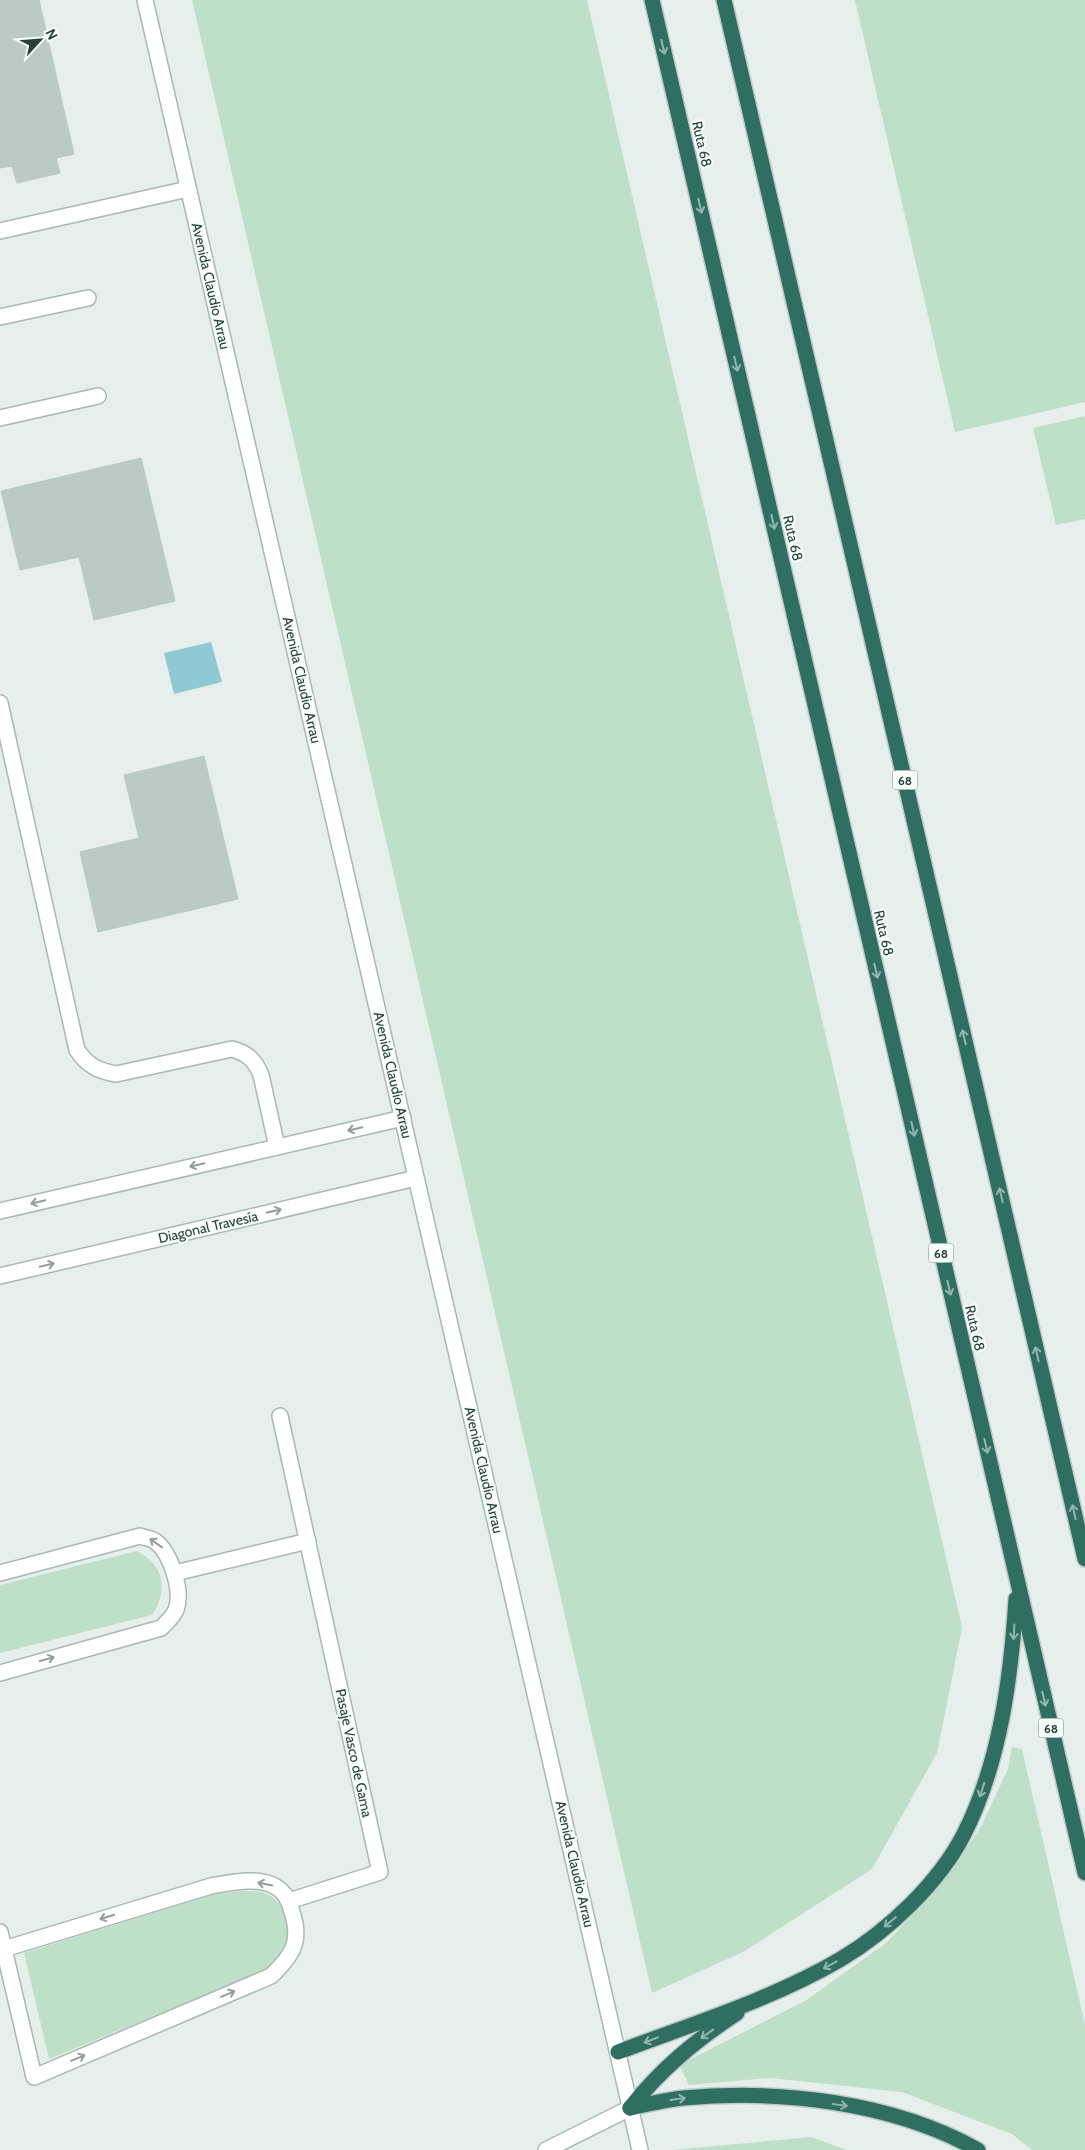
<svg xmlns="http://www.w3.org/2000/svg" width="1085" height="2150" font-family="Cabin,sans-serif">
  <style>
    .green { fill: #bfe0c8 }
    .water { fill: #8ec9d4 }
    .building { fill: #bbcac4; stroke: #b8c9c2 }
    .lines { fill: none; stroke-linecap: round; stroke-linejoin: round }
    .service-casing { stroke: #a8b8b2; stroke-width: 18 }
    .minor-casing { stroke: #a8b8b2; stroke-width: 18 }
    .tertiary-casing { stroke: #a8b8b2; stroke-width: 18 }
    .secondary-casing { stroke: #a4bbb3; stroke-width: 18 }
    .motorway-casing { stroke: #c2cac8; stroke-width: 18 }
    .service { stroke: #fff; stroke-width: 15 }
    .minor { stroke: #fff; stroke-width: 15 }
    .tertiary { stroke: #fff; stroke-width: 15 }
    .secondary { stroke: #fff; stroke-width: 15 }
    .motorway { stroke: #2f6f62; stroke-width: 15 }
    .oneway { stroke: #93b5ae }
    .oneway2 { stroke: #92a09c }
    .labels { text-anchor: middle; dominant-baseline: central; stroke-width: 4.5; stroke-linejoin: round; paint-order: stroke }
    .shield { fill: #f7fbf9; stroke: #637a73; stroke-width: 1 }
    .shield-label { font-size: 12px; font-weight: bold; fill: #24423a }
    .street-label { font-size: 14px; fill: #24423a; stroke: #f7fbf9 }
  </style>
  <rect width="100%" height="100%" fill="#e6efeb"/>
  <g class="green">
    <path d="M192 0H587L962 1627 937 1753 872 1869 743 1952 652 1993Z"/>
    <path d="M855 0H1085V402L955 432Z"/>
    <path d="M1085 416V519L1056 525 1033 428Z"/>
    <path d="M137 1551C164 1565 169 1590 152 1615L0 1653V1585Z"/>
    <path d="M1012 1747 1022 1749 1085 2025V2150H1032L1012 2134 902 2092 770 2078 689 2085 679 2065 805 2001 886 1943 950 1873 982 1825 1008 1769Z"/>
    <path d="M240 1891C246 1891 253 1891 260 1892 280 1895 293 1921 289 1941 287 1952 277 1961 269 1969L49 2059 24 1953 211 1895Z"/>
    <path d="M811 2137 847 2150H672Z"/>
  </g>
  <path class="water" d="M211 642 222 682 174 694 164 653Z"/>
  <g class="building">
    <path d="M0 0H39L74 154 56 158 60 173 17 183 12 166 0 168Z"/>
    <path d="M141 458 175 601 94 620 79 557 20 570 1 491Z"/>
    <path d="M204 756 238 899 98 932 80 852 139 838 124 775Z"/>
  </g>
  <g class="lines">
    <defs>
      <g id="service">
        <path d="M0 231 188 189"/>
        <path d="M0 317 88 298"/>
        <path d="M0 418 98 396"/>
        <path d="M0 703 77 1050C87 1065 98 1071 116 1074L232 1049C247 1053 255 1060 261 1075L277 1147"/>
      </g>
      <g id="minor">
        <path d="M280 1416 380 1872 289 1901"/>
        <path d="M0 1573 140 1536C145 1538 151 1538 155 1541 171 1553 183 1591 176 1610 172 1618 167 1622 161 1628L0 1673"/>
        <path d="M175 1573 308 1541"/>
        <path d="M0 1932 34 2077 271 1976C292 1956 302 1942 292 1912 290 1903 285 1892 276 1887 258 1876 230 1883 211 1886L4 1949"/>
      </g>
      <g id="tertiary">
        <path d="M145 0 640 2150"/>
        <path d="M0 1211 403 1118"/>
        <path d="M0 1276 416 1178"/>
      </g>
      <path id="secondary" d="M546 2150 630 2108"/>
      <g id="motorway">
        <path d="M652 0 1085 1873"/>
        <path d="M724 0 1085 1559"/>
        <path d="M618 2052C692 2024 773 1999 841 1959 888 1931 939 1883 964 1834 1000 1763 1011 1678 1016 1599"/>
        <path d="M630 2108C648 2104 665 2100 683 2098 779 2089 893 2102 978 2150"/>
        <path d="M630 2108C662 2068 695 2041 737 2013"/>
      </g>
    </defs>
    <use href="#service" class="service-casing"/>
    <use href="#minor" class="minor-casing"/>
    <use href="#tertiary" class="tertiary-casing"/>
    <use href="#secondary" class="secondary-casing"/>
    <use href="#motorway" class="motorway-casing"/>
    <use href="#service" class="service"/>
    <use href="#minor" class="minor"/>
    <use href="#tertiary" class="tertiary"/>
    <use href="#secondary" class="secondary"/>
    <use href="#motorway" class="motorway"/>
  </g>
  <defs><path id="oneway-shaft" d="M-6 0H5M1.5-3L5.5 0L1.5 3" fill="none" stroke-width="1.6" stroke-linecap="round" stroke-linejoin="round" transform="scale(1.25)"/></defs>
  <g class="oneway">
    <use href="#oneway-shaft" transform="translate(663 47) rotate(77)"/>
    <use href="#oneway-shaft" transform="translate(700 206) rotate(77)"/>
    <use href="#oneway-shaft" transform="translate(736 364) rotate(77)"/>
    <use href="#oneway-shaft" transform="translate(773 522) rotate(77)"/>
    <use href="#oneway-shaft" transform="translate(876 971) rotate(77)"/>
    <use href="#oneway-shaft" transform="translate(964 1037) rotate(-103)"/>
    <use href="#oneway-shaft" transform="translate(913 1129) rotate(77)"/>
    <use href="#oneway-shaft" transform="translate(1001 1195) rotate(-103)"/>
    <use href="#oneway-shaft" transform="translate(949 1288) rotate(77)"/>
    <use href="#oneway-shaft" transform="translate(1037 1354) rotate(-103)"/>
    <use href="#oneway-shaft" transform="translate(986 1446) rotate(77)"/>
    <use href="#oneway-shaft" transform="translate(1074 1512) rotate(-103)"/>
    <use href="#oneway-shaft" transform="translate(1014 1632) rotate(93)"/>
    <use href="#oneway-shaft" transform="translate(1044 1699) rotate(77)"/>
    <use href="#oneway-shaft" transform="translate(982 1790) rotate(108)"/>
    <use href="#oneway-shaft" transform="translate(890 1922) rotate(140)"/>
    <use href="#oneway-shaft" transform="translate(830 1965) rotate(151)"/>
    <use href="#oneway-shaft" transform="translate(707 2034) rotate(144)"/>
    <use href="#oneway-shaft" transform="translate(651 2040) rotate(159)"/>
    <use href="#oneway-shaft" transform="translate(678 2099) rotate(-8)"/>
    <use href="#oneway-shaft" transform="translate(840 2105) rotate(8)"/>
  </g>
  <g class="oneway2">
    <use href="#oneway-shaft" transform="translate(355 1129) rotate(167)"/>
    <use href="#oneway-shaft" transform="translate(197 1165) rotate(167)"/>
    <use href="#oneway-shaft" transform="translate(38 1202) rotate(167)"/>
    <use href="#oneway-shaft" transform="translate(274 1211) rotate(-13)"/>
    <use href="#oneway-shaft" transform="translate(47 1265) rotate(-13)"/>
    <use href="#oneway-shaft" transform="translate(156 1543) rotate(-144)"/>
    <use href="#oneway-shaft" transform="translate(47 1659) rotate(-15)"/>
    <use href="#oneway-shaft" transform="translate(265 1884) rotate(-168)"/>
    <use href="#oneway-shaft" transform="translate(107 1917) rotate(163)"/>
    <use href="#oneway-shaft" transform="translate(228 1994) rotate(-23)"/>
    <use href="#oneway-shaft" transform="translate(78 2058) rotate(-23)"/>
  </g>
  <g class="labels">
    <g class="shield">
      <rect x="892.5" y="770.5" width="25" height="19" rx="4"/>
      <rect x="928.5" y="1243.5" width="25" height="19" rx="4"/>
      <rect x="1038.5" y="1718.5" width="25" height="19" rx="4"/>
    </g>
    <g class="shield-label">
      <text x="905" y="780">68</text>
      <text x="941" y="1253">68</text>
      <text x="1051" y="1728">68</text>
    </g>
    <g class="street-label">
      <text transform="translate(702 144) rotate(77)">Ruta 68</text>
      <text transform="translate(211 286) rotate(77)">Avenida Claudio Arrau</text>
      <text transform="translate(793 538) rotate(77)">Ruta 68</text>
      <text transform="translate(302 680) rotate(77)">Avenida Claudio Arrau</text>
      <text transform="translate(884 933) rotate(77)">Ruta 68</text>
      <text transform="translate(393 1075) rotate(77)">Avenida Claudio Arrau</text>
      <text transform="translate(208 1227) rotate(-13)">Diagonal Travesía</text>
      <text transform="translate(975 1328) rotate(77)">Ruta 68</text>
      <text transform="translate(484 1470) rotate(77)">Avenida Claudio Arrau</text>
      <text transform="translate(354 1753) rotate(78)">Pasaje Vasco de Gama</text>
      <text transform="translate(575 1864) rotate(77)">Avenida Claudio Arrau</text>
    </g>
  </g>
  <g transform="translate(40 40) rotate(64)" stroke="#f7fbf9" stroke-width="4" paint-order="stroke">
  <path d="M0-4L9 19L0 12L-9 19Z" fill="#24423a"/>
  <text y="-8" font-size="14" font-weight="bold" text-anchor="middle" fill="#24423a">N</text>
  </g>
</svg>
